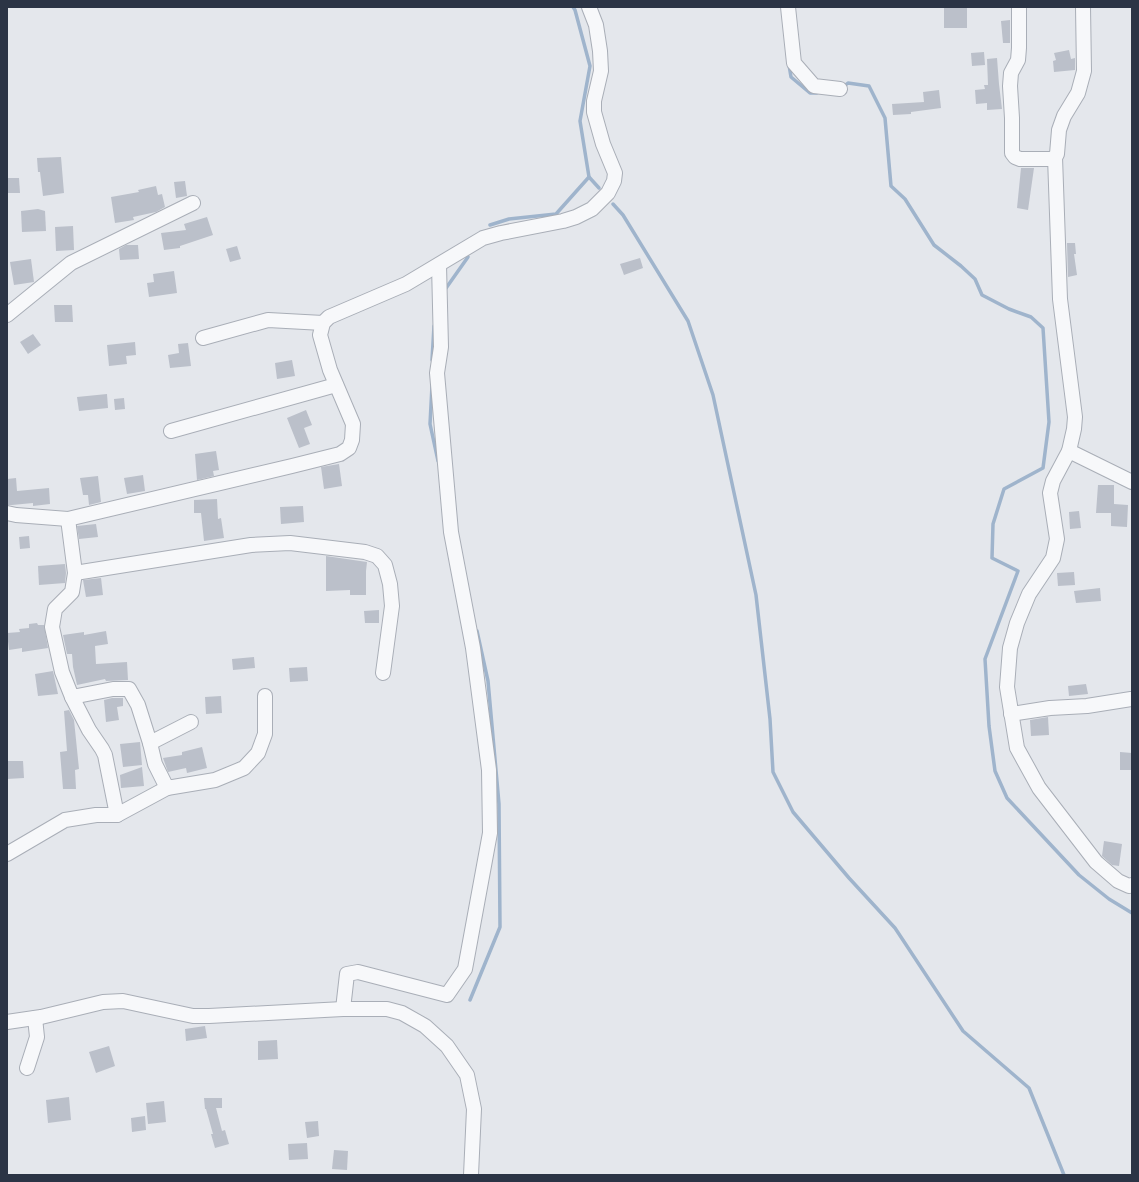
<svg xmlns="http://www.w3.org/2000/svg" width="1139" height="1182" font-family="Karla,sans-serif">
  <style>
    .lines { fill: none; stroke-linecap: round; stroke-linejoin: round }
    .stream { stroke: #9fb4cc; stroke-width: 3.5 }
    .building { fill: #bbc0ca }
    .minor-casing { stroke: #a9aeb7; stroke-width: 16 }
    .minor { stroke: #f7f8fa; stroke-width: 14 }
  </style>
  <rect width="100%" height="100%" fill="#e4e7ec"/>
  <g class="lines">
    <g class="stream">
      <path d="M573 7 575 10 590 66 580 121 589 177 599 188"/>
      <path d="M789 65 791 77 810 93H817"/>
      <path d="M843 87 848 83 869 86 885 118 891 186 905 199 934 245 961 266 975 279 982 295 1009 309 1031 317 1043 328 1049 422 1043 468 1004 489 993 524 992 558 1018 571 985 659 989 726 995 771 1007 798 1079 875 1109 899 1132 913"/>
      <path d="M613 204 623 215 688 321 713 395 756 595 770 719 773 772 793 812 849 878 895 928 963 1031 1029 1088 1064 1175"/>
      <path d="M490 225 509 219 556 214 589 177"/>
      <path d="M444 291 468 257"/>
      <path d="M432 360 434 326"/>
      <path d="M432 386 430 424 438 461"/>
      <path d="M470 1000 500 927 499 804 488 681 477 631"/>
    </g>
  </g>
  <g class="building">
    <rect x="944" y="7" width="23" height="21"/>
    <path d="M1010 20V43H1003L1001 21Z"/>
    <path d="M1069 50 1071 59 1075 58V70L1054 72 1053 61 1056 60 1054 53Z"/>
    <path d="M984 52 985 65 972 66 971 53Z"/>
    <path d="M997 58 999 84 1002 109 987 110V103L976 104 975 90 985 89 984 85H988L987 59Z"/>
    <path d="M939 90 941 108 911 112V114L893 115 892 104 924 102 923 92Z"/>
    <path d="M61 157 64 193 43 196 40 172H38L37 158Z"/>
    <path d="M1021 168H1034L1028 210 1017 208Z"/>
    <path d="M7 178H19L20 193H7Z"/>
    <path d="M185 181 187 196 176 198 174 182Z"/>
    <path d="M156 186 158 195 162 194 165 207 156 212 133 217 134 220 115 223 111 197 139 192 138 190Z"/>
    <path d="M38 209 45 211 46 231 22 232 21 211Z"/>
    <path d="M207 217 213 235 180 246V248L164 250 161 233 186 230 184 224Z"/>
    <path d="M73 226 74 250 56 251 55 227Z"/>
    <path d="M1067 243H1075L1076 254H1074L1077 275 1068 277Z"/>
    <path d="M126 245H138L139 259 120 260 119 249Z"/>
    <path d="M237 246 241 259 230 262 226 249Z"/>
    <path d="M640 258 643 268 624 275 620 264Z"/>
    <path d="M31 259 34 282 14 285 10 262Z"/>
    <path d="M174 271 177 293 149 297 147 283 154 282 153 274Z"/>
    <path d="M54 305H72L73 322H55Z"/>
    <path d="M33 334 41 345 28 354 20 342Z"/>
    <path d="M135 342 136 355 126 356 127 364 109 366 107 345Z"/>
    <path d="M188 343 191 366 170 368 168 355 179 353 178 344Z"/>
    <path d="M292 360 295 376 277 379 275 363Z"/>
    <path d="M107 394 108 408 79 411 77 397Z"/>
    <path d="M124 398 125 409 115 410 114 399Z"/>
    <path d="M306 410 312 425 304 428 310 444 299 448 287 418Z"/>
    <path d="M216 451 219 470 213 471 214 476 197 480 195 454Z"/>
    <path d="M339 464 342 486 324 489 321 467Z"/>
    <path d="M143 475 145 491 127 494 124 478Z"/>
    <path d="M98 476 101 502 89 505 88 495H83L80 478Z"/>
    <path d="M16 478 17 491 49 488 50 504 33 506V503L12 505H7V479Z"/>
    <path d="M1098 485H1114V504L1128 505 1127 527 1111 526V513H1096Z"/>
    <path d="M217 499 218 519 221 518 224 538 204 541 201 513H194V500Z"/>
    <path d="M303 506 304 522 281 524 280 507Z"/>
    <path d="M1079 511 1081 528 1070 529 1069 512Z"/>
    <path d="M96 524 98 537 79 539 77 526Z"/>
    <path d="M29 536 30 548 20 549 19 537Z"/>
    <path d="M326 556 367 562 366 571V595H350V590L326 591Z"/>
    <path d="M65 564 66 573 65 583 39 585 38 566Z"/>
    <path d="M1074 572 1075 585 1058 586 1057 573Z"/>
    <path d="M101 578 103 595 86 597 83 580Z"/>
    <path d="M1100 588 1101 601 1076 603 1074 591Z"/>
    <path d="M379 610V623H365L364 611Z"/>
    <path d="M37 623 38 625H44L48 648 22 652V648L9 650 7 633 20 632 19 629 29 628V624Z"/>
    <path d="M106 631 108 644 95 646 96 664 127 662 128 680 106 681 105 679 77 685 73 667 72 654H67L63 635 84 632V635Z"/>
    <path d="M254 657 255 668 233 670 232 659Z"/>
    <path d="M307 667 308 681 290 682 289 668Z"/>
    <path d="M53 671 58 694 38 696 35 674Z"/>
    <path d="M1086 684 1088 694 1069 696 1068 686Z"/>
    <path d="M221 696 222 713 206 714 205 697Z"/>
    <path d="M112 698H123V706L117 707 119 720 106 722 104 700Z"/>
    <path d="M69 710 74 720 79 769 75 770 76 789H63L60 752 67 751 64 711Z"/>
    <path d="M1048 717 1049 735 1031 736 1030 720Z"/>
    <path d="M140 742 142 765 123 767 120 744Z"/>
    <path d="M202 747 207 768 187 773 186 768 168 772 163 758 182 755V752Z"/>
    <path d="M1120 752 1132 753 1131 770H1120Z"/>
    <path d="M7 761H23L24 778 7 779Z"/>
    <path d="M142 767 144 786 121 788 120 775Z"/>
    <path d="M1104 841 1122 844 1119 866 1112 865 1102 856Z"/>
    <path d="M205 1026 207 1038 186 1041 185 1029Z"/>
    <path d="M277 1040 278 1059 258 1060V1041Z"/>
    <path d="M109 1046 115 1066 96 1073 89 1052Z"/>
    <path d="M69 1097 71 1120 48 1123 46 1100Z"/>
    <path d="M204 1098H222V1108H216L222 1131 225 1130 229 1144 215 1148 211 1134H213L206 1109H205Z"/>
    <path d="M164 1101 166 1122 148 1124 146 1103Z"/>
    <path d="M145 1116 146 1130 132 1132 131 1118Z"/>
    <path d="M318 1121 319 1136 307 1138 305 1122Z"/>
    <path d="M307 1143 308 1159 289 1160 288 1144Z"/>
    <path d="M334 1150 348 1151 347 1170 332 1169Z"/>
  </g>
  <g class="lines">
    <defs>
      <g id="minor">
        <path d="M788 7 794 63 814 86 840 89"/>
        <path d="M1019 7V48L1018 60 1011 73 1010 86 1012 118V153L1015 157 1020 159H1051L1055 157 1057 154 1059 130 1064 116 1078 93 1084 71 1083 7"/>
        <path d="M1055 157 1060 299 1075 417 1074 429 1069 451 1053 481 1050 493 1057 539 1053 558 1029 594 1017 623 1010 648 1007 687 1017 748 1039 788 1096 862 1118 881 1129 886 1132 885"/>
        <path d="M7 315 71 263 193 203"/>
        <path d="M203 338 268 320 323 323"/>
        <path d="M171 431 336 385"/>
        <path d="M1069 451 1132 482"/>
        <path d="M7 513 16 515 68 519 292 466 340 454 349 448 352 440 353 424 330 370 320 335 323 323 329 317 406 284 483 238 501 233 563 221 576 217 592 209 608 193 614 181 615 173 603 144 594 112V101L601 71 600 51 596 25 589 7"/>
        <path d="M68 519 75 573 72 592 55 609 52 627 62 672 72 697 113 689H129L138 705 150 743 155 764 167 788 215 780 244 768 258 753 265 734V696"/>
        <path d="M75 573 251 545 290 543 365 552 377 556 385 565 390 584 392 606 383 673"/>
        <path d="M72 697 89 730 102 749 105 755 117 815"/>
        <path d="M1011 714 1050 708 1087 706 1131 699"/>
        <path d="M150 743 191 722"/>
        <path d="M7 854 65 820 96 815H117L167 788"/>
        <path d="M343 1009 347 974 358 972 447 995 465 969 490 833 489 770 473 648 451 532 437 373 441 347 439 265"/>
        <path d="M7 1022 41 1017 103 1002 123 1001 193 1016H209L343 1009H387L402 1013 425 1026 447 1046 467 1075 474 1109 471 1175"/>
        <path d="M27 1068 37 1037 35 1018"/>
      </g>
    </defs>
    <use href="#minor" class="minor-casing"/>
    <use href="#minor" class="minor"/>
  </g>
  <rect width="1139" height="1182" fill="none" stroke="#2b3445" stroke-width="16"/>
</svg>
